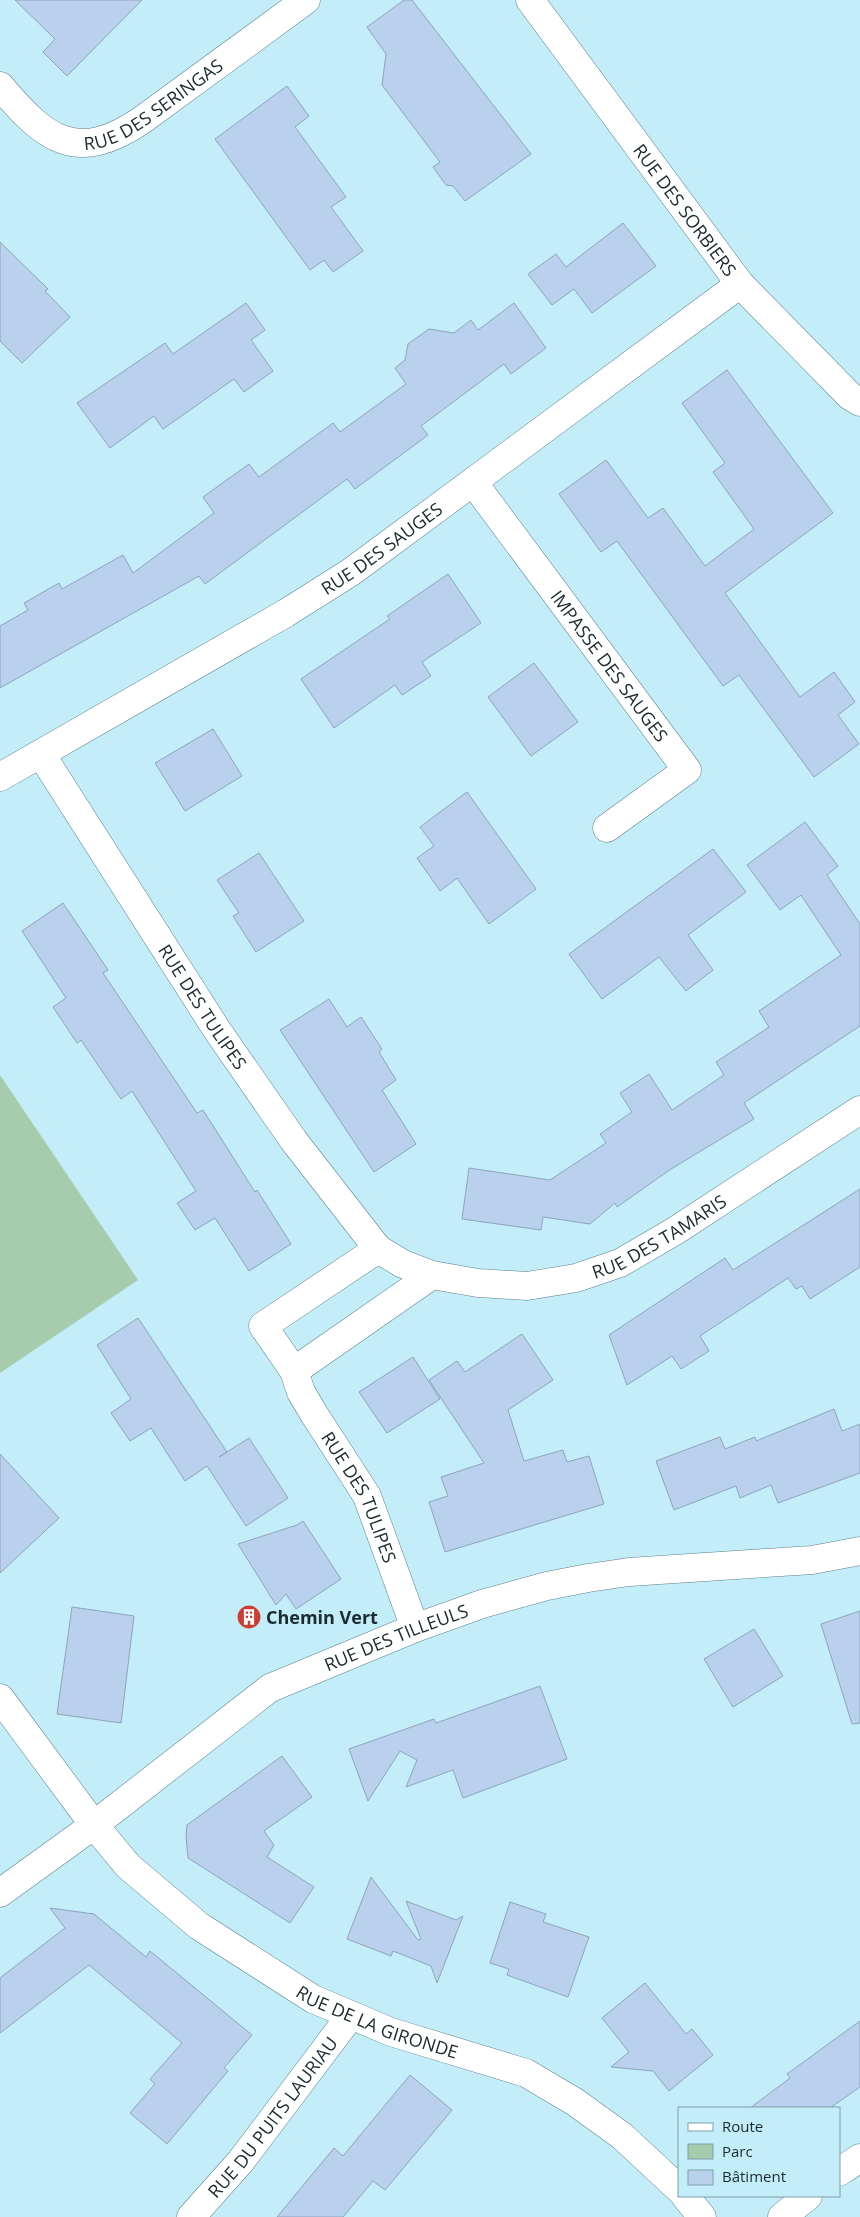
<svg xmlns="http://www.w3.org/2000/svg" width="860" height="2217" font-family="'Open Sans',sans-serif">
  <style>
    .green { fill: #a7cbad }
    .building { fill: #b9d1ed; stroke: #8da4be }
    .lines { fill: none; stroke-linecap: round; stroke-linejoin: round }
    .street-casing { stroke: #5b828d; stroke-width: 29 }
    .street { stroke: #fff; stroke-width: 28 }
    .labels { text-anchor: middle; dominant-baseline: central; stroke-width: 5; stroke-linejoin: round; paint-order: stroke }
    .street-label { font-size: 18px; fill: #1a2a2f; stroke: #c3edf9 }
    .poi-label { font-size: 18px; font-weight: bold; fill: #1a2a2f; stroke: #c3edf9; text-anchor: start }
  </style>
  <rect width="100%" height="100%" fill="#c3edf9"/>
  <path class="green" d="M0 1075 138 1280 0 1373Z"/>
  <g class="building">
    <path d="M15 0H142L67 76 43 52 55 39Z"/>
    <path d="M404 0H412L531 154 465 201 453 186 446 185 433 167 440 162 382 85 386 54 367 27Z"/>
    <path d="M287 86 309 116 295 127 346 197 331 207 363 251 333 272 324 260 310 270 215 139Z"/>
    <path d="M623 223 656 266 592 313 574 289 552 305 528 274 556 254 566 267Z"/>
    <path d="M0 242 48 289 45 291 70 317 22 363 0 341Z"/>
    <path d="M246 303 265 330 251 340 273 371 244 392 234 379 163 429 154 416 110 448 77 403 165 343 173 354Z"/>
    <path d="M514 303 546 348 511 374 504 364 421 426 428 435 355 489 347 479 205 584 199 576 0 688V626L28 610 24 603 59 583 62 589 123 555 133 573 214 513 203 497 249 464 259 477 333 423 340 432 406 384 395 368 405 360 408 344 429 329 454 333 471 320 478 330Z"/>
    <path d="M727 370 833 513 725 593 800 697 834 672 855 702 838 715 859 744 814 777 739 675 723 686 617 541 601 552 559 494 606 460 648 518 663 508 705 566 754 529 713 472 725 463 682 403Z"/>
    <path d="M448 574 481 623 422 662 431 676 402 695 395 685 334 728 301 679 390 619 387 616Z"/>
    <path d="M534 663 578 722 531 756 488 697Z"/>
    <path d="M213 729 242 776 185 811 155 763Z"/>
    <path d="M467 792 536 889 489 924 457 878 440 891 417 858 434 846 420 827Z"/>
    <path d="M805 822 838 866 827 875 860 924V1026L744 1103 754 1119 671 1169 617 1207 615 1203 590 1224 543 1217 541 1230 462 1219 469 1168 550 1180 606 1143 600 1134 632 1112 620 1093 649 1074 672 1110 724 1075 716 1062 769 1027 759 1011 841 955 801 895 780 910 747 865Z"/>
    <path d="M713 849 746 892 688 935 713 970 686 991 659 957 602 999 569 954Z"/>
    <path d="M259 853 304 921 256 952 233 916 239 913 217 880Z"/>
    <path d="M63 903 108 970 103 973 197 1113 203 1110 255 1192 257 1190 291 1244 249 1271 215 1218 195 1230 177 1203 196 1191 132 1091 121 1099 81 1040 77 1043 53 1007 66 998 22 931Z"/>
    <path d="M329 999 347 1027 361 1017 382 1049 379 1052 396 1080 382 1090 416 1144 374 1172 280 1030Z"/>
    <path d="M860 1189V1267L810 1299 802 1286 796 1289 788 1278 700 1336 709 1351 681 1369 672 1356 627 1385 609 1335 725 1258 733 1270Z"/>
    <path d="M138 1318 227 1452 219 1457 249 1438 288 1498 246 1526 207 1466 185 1481 151 1428 130 1441 111 1413 131 1399 97 1345Z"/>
    <path d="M522 1334 553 1380 508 1410 524 1461 563 1450 567 1462 589 1456 604 1504 445 1552 429 1502 448 1496 441 1477 484 1463 429 1380 457 1361 465 1372Z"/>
    <path d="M413 1357 440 1399 387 1433 359 1392Z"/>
    <path d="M834 1409 842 1431 860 1424V1473L778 1503 771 1485 740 1498 736 1486 674 1510 656 1461 720 1437 725 1449 755 1437 756 1441Z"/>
    <path d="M0 1454 59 1518 0 1573Z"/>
    <path d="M303 1521 341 1579 296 1609 286 1594 276 1605 238 1544 297 1525Z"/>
    <path d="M72 1607 134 1616 121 1723 57 1714Z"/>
    <path d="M860 1611V1723L852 1724 821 1624Z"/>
    <path d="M754 1629 783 1676 733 1707 704 1659Z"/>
    <path d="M540 1686 567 1759 463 1798 453 1770 406 1787 417 1760 400 1751 368 1801 349 1749 434 1719 436 1723Z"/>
    <path d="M282 1756 312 1797 264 1831 274 1845 267 1857 314 1887 290 1923 188 1858 186 1836 187 1825Z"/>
    <path d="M371 1877 418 1940 421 1939 406 1901 456 1920 463 1916 437 1983 431 1966 393 1951 391 1956 347 1939Z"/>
    <path d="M510 1902 546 1914 543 1922 589 1937 568 1997 507 1975 509 1969 490 1963Z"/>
    <path d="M50 1908 94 1914 146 1957 150 1951 252 2035 224 2068 228 2071 167 2144 130 2113 155 2084 150 2079 182 2043 89 1965 0 2033V1978L65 1928Z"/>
    <path d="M645 1983 686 2034 692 2029 713 2055 669 2091 653 2071 611 2067 629 2052 602 2018Z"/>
    <path d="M860 2021V2087L830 2108H750L790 2078 787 2074Z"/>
    <path d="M410 2075 452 2110 385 2190 373 2181 343 2217H277L334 2148 343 2156Z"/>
  </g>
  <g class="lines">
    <defs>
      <g id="street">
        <path id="s1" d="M530 0 740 284 850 396 860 402"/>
        <path id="s2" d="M0 86C45 139 76 165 142 120L306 0"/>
        <path id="s3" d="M473 482 687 770 607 828"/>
        <path id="s4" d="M41 754 217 1030 294 1141 378 1249 403 1264 432 1275 478 1283 527 1286 576 1278 620 1263 675 1231 860 1110"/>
        <path id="s5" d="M0 777 286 613 351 572 740 284"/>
        <path id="s6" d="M378 1249 263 1326 294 1371 301 1392 314 1414 367 1496 415 1628"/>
        <path d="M294 1371 432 1275"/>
        <path id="s7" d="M0 1698 94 1825 128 1866 199 1926 313 1999 391 2032 526 2073 575 2102 622 2136 679 2189"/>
        <path id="s8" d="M0 1893 94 1825 270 1688 415 1628 482 1604 547 1586 588 1578 629 1572 812 1560 860 1551"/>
        <path d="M839 2172 860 2158"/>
        <path d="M685 2196 702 2217"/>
        <path id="s9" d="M191 2217 241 2161 351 2015"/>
        <path d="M782 2217 808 2196"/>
      </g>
    </defs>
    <use href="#street" class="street-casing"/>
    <use href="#street" class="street"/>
  </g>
  <defs>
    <symbol id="building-disc" viewBox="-11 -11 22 22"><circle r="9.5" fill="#cc3e32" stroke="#c3edf9"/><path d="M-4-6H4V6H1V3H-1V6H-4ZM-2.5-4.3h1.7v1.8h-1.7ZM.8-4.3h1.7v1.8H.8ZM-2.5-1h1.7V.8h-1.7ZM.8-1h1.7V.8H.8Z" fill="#fff"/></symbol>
  </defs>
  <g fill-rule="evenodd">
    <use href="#building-disc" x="235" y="1603" width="28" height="28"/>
  </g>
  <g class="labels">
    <g class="street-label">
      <text stroke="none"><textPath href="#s2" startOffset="185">RUE DES SERINGAS</textPath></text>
      <text stroke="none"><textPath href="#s1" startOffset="261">RUE DES SORBIERS</textPath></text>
      <text stroke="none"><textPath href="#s5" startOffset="445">RUE DES SAUGES</textPath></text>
      <text stroke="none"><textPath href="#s3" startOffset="229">IMPASSE DES SAUGES</textPath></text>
      <text stroke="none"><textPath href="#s4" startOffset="300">RUE DES TULIPES</textPath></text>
      <text stroke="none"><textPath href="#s4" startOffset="898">RUE DES TAMARIS</textPath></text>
      <text stroke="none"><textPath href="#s6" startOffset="336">RUE DES TULIPES</textPath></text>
      <text stroke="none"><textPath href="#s8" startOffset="475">RUE DES TILLEULS</textPath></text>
      <text stroke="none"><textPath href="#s7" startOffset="508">RUE DE LA GIRONDE</textPath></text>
      <text stroke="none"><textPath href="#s9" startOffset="129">RUE DU PUITS LAURIAU</textPath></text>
    </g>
    <g class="poi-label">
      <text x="266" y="1617">Chemin Vert</text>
    </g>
  </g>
  <rect x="678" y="2107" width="162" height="90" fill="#c3edf9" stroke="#7f9fa8"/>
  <rect x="688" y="2123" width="25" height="8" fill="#ffffff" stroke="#7f9fa8"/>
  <text x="722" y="2132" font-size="15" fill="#1a2a2f">Route</text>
  <rect x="688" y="2144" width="25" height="15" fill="#a7cbad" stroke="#7f9fa8"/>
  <text x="722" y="2157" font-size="15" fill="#1a2a2f">Parc</text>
  <rect x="688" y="2170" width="25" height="15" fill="#b9d1ed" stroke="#7f9fa8"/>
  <text x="722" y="2182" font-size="15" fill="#1a2a2f">Bâtiment</text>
</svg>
